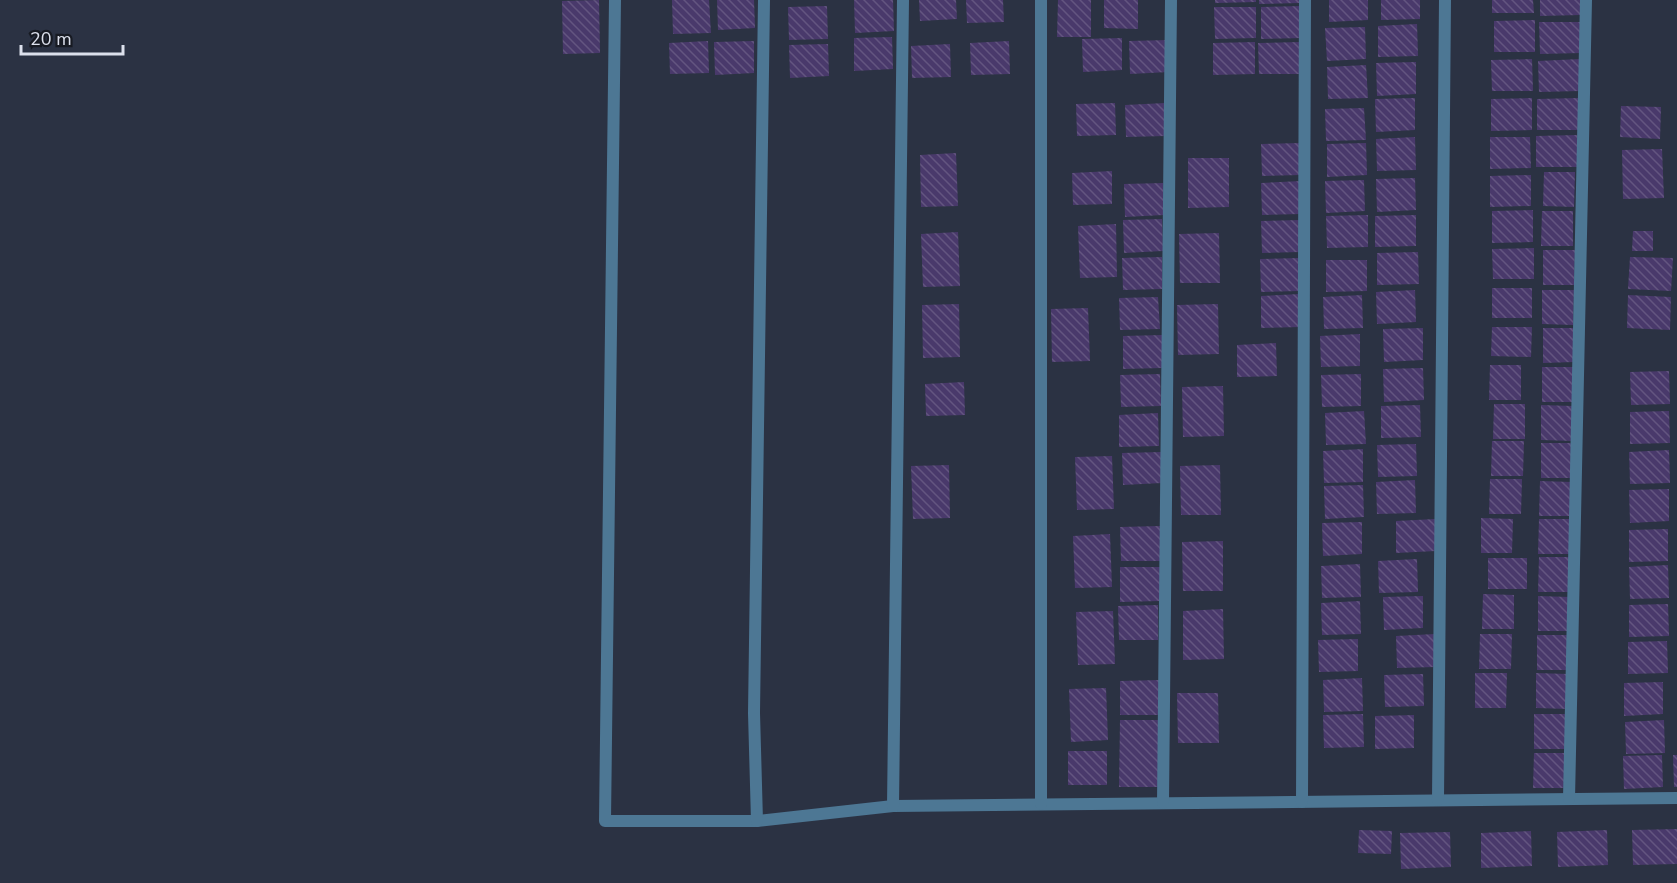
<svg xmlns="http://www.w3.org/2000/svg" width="1677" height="883" font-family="'Nunito Sans',sans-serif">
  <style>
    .building { fill: url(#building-back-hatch) }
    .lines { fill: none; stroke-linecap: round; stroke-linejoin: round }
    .minor { stroke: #4d7794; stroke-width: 12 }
  </style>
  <defs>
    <pattern id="building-back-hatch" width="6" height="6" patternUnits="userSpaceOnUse" patternTransform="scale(1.5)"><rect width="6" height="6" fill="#49396b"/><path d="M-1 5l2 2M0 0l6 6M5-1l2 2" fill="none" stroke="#635580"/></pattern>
  </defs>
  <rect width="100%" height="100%" fill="#2b3243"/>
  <g class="building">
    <path d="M599 0 600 53 563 54 562 1Z"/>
    <path d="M672 0H709L711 33 673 34Z"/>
    <path d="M717 0H754L755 28 718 30Z"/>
    <path d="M854 0H893L894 31 855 33Z"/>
    <path d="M919 0H956L957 19 920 21Z"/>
    <path d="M966 0H1003L1004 22 967 23Z"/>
    <path d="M1058 0H1091V37H1057Z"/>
    <path d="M1104 0H1138V29L1104 28Z"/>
    <path d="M1215 0H1256V2L1215 3Z"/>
    <path d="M1259 0H1300V3L1259 4Z"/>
    <path d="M1329 0H1368V20L1329 22Z"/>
    <path d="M1381 0H1420V19L1381 20Z"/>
    <path d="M1492 0H1533L1534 13H1492Z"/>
    <path d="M1540 0H1581V15L1540 16Z"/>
    <path d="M827 6 828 39 789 40 788 7Z"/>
    <path d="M1303 6V38L1261 39V7Z"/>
    <path d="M1214 7H1256V38L1215 39Z"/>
    <path d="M1535 20V52H1494V21Z"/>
    <path d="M1539 22H1581V53L1540 54Z"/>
    <path d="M1417 24 1418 56 1378 57V26Z"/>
    <path d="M1365 27 1366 59 1327 61 1325 28Z"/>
    <path d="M892 37 893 69 854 71V38Z"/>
    <path d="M1122 38V70L1083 72 1082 39Z"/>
    <path d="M1168 40 1169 72 1130 74 1129 41Z"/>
    <path d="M708 41 709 73 670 74 669 43Z"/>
    <path d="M754 41V73L715 75 714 42Z"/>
    <path d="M1009 41 1010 74 971 75 970 43Z"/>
    <path d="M1255 42V74L1213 75V43Z"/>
    <path d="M1300 42V74H1259L1258 43Z"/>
    <path d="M828 44 829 76 790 78 789 45Z"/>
    <path d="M950 44 951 77 912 78 911 46Z"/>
    <path d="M1532 59 1533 91H1492L1491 60Z"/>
    <path d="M1580 59V91L1539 92 1538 61Z"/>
    <path d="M1416 62V94L1377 96 1376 63Z"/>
    <path d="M1366 65 1368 98 1328 99 1327 67Z"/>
    <path d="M1415 98V130L1376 132 1375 99Z"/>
    <path d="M1532 98V130L1491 131V99Z"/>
    <path d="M1578 98 1579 130H1537V99Z"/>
    <path d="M1115 103 1116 135 1077 136 1076 104Z"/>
    <path d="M1165 103 1166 136 1126 137 1125 105Z"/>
    <path d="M1621 106 1661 107 1660 139 1620 137Z"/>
    <path d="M1364 108 1366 140 1326 141 1325 109Z"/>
    <path d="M1577 135 1578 167H1536V136Z"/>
    <path d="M1415 137 1416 170 1377 171 1376 139Z"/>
    <path d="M1490 137H1530L1531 168 1490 169Z"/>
    <path d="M1300 143 1301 175 1262 176 1261 144Z"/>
    <path d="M1366 143 1367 175 1327 177V144Z"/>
    <path d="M1662 149 1664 198 1623 199 1622 150Z"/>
    <path d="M956 153 958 206 921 207 920 155Z"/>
    <path d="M1188 158H1229V207L1188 208Z"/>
    <path d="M1112 171V204L1073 205 1072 173Z"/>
    <path d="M1544 172H1575L1574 207 1543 206Z"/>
    <path d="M1531 175V206L1490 207V176Z"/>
    <path d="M1415 178 1416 210 1377 212 1376 179Z"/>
    <path d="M1364 180 1365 211 1326 213 1325 181Z"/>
    <path d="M1301 181V214L1262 215 1261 183Z"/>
    <path d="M1163 183 1164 215 1125 217 1124 184Z"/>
    <path d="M1533 210V242L1492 243V211Z"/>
    <path d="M1542 211H1573V246H1541Z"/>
    <path d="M1368 215V247L1327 248 1326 216Z"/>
    <path d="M1416 215V246L1375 247V216Z"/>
    <path d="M1162 219 1163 251 1124 253 1123 220Z"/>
    <path d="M1300 220 1301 252 1262 253 1261 221Z"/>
    <path d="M1116 224 1117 277 1080 278 1078 226Z"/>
    <path d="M1633 231H1653V251H1632Z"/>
    <path d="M958 232 960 286 923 287 921 234Z"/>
    <path d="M1219 233 1220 283H1180L1179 234Z"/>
    <path d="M1534 248V279H1493L1492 249Z"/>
    <path d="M1543 250H1575L1574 285H1543Z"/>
    <path d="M1418 252 1419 284 1377 285V253Z"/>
    <path d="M1162 257V289L1123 290 1122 258Z"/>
    <path d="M1630 257 1673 258 1671 291 1628 289Z"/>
    <path d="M1299 258 1300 291 1261 292 1260 259Z"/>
    <path d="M1326 260H1367V291L1326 292Z"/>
    <rect x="1492" y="288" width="40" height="30"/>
    <path d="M1415 290 1416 322 1377 324 1376 292Z"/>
    <path d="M1542 290H1574L1573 325 1542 324Z"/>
    <path d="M1300 294 1301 327 1261 328V296Z"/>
    <path d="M1362 295 1363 328 1324 329 1323 297Z"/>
    <path d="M1628 295 1671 297 1670 330 1627 328Z"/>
    <path d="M1158 297 1160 329 1120 330 1119 298Z"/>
    <path d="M959 304 960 357 923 358 922 305Z"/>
    <path d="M1218 304 1219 354 1178 355 1177 305Z"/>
    <path d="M1088 308 1090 361 1052 362 1051 309Z"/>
    <path d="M1492 327H1532L1531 357 1491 356Z"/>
    <path d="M1423 328V360L1384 362 1383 329Z"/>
    <path d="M1543 328H1575L1574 362 1543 363Z"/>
    <path d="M1360 334V366L1321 367 1320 336Z"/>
    <path d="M1162 335V368L1123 369V336Z"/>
    <path d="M1276 343 1277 376 1237 377V345Z"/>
    <path d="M1490 365H1521V400H1489Z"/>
    <path d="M1542 367H1574L1573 402H1542Z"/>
    <path d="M1423 368 1424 400 1384 402 1383 369Z"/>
    <path d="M1669 371 1670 404 1631 405 1630 372Z"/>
    <path d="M1160 374 1161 406 1121 407 1120 375Z"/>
    <path d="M1361 374V406L1322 407 1321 375Z"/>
    <path d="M964 382 965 415 926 416 925 384Z"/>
    <path d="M1223 386 1224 436 1183 437 1182 387Z"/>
    <path d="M1494 404H1525V439H1493Z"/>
    <path d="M1420 405 1421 437 1381 438V406Z"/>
    <path d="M1541 405 1573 406V441L1541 440Z"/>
    <path d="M1364 411 1366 444 1326 445 1325 413Z"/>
    <path d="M1669 411 1670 443 1630 444V412Z"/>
    <path d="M1158 413 1159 446 1119 447V415Z"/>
    <path d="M1492 441H1524L1523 476H1491Z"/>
    <rect x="1541" y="443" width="32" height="35"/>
    <path d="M1416 444 1417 476 1378 477 1377 445Z"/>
    <path d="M1363 449V482L1324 483 1323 451Z"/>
    <path d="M1669 450 1670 483 1630 484 1629 452Z"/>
    <path d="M1161 452 1162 483 1123 485 1122 453Z"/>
    <path d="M1112 456 1114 509 1077 510 1075 457Z"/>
    <path d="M949 465 950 518 913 519 911 466Z"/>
    <path d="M1220 465 1221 515H1181L1180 466Z"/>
    <path d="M1490 479H1522L1521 514H1489Z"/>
    <path d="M1415 480 1416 513 1377 514 1376 482Z"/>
    <path d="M1540 481 1572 482 1571 516H1539Z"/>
    <path d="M1363 485 1364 517 1325 519 1324 486Z"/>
    <path d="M1669 489V521L1630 523 1629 490Z"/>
    <path d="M1481 518 1513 519 1512 553H1481Z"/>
    <path d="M1435 519 1436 551 1396 553V521Z"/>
    <path d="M1539 519H1571L1570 554H1538Z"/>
    <path d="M1362 522V554L1323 556 1322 523Z"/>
    <path d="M1160 526V561H1121L1120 527Z"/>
    <path d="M1668 529V561L1629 562V530Z"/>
    <path d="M1110 534 1112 587 1075 588 1073 536Z"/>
    <path d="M1223 541V591H1183L1182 542Z"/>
    <path d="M1539 557H1570V592H1538Z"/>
    <rect x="1488" y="558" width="39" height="31"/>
    <path d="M1417 559 1418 592 1379 593 1378 561Z"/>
    <path d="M1360 564 1361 597 1322 598 1321 566Z"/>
    <path d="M1668 565 1669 598 1630 599 1629 567Z"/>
    <path d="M1120 567H1160V601L1120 602Z"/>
    <path d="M1483 594 1514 595V629H1482Z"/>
    <path d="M1423 596V628L1384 630 1383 597Z"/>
    <path d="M1538 596 1570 597V631H1538Z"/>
    <path d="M1360 601 1361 634 1322 635 1321 603Z"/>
    <path d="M1668 604 1669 636 1629 637V605Z"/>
    <path d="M1158 605V640H1119L1118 606Z"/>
    <path d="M1223 609 1224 659 1183 660V611Z"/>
    <path d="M1113 611 1115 664 1078 665 1076 612Z"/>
    <path d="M1435 634 1436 667 1397 668 1396 636Z"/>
    <path d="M1480 634H1512L1511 669H1479Z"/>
    <path d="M1537 635H1569L1568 670H1537Z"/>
    <path d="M1358 639V671L1319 672 1318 640Z"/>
    <path d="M1667 641 1668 673 1628 674V642Z"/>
    <path d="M1475 673H1507L1506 708H1475Z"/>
    <path d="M1536 673 1568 674V709L1536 708Z"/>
    <path d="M1423 674 1424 706 1385 707 1384 675Z"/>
    <path d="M1362 678 1363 711 1324 712 1323 680Z"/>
    <path d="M1159 680V715H1120V681Z"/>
    <path d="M1663 682V714L1624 716V683Z"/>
    <path d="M1106 688 1108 740 1071 742 1069 689Z"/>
    <path d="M1177 693H1218L1219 743H1178Z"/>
    <path d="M1363 714 1364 747 1324 748 1323 715Z"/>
    <rect x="1534" y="714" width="32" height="35"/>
    <path d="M1414 715V748L1375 749V716Z"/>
    <path d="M1120 720H1159L1158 787H1119Z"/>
    <path d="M1664 720 1665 753 1626 754 1625 722Z"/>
    <rect x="1068" y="751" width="39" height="34"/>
    <path d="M1534 753H1566L1565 788H1533Z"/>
    <path d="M1662 755 1663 787 1624 789 1623 756Z"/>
    <path d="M1673 755H1677V787H1674Z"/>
    <path d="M1677 829V864L1633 865 1632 830Z"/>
    <path d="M1359 830 1392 831 1391 854 1358 853Z"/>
    <path d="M1607 830 1608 865 1558 867 1557 832Z"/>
    <path d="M1531 831 1532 866 1481 868V833Z"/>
    <path d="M1450 832 1451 867 1401 869 1400 833Z"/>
  </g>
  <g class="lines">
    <g class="minor">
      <path d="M615 0 605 821H757L893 806 1677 798"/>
      <path d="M1569 799 1586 0"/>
      <path d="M1438 800 1445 0"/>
      <path d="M1302 802 1305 0"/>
      <path d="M1163 803 1171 0"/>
      <path d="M1041 804V0"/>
      <path d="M893 806 903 0"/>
      <path d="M757 821 754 713 764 0"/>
    </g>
  </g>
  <path d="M21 45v9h102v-9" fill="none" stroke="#dce0ec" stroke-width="3"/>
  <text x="30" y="45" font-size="18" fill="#dce0ec" stroke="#171a22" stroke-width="4.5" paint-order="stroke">20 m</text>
</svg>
